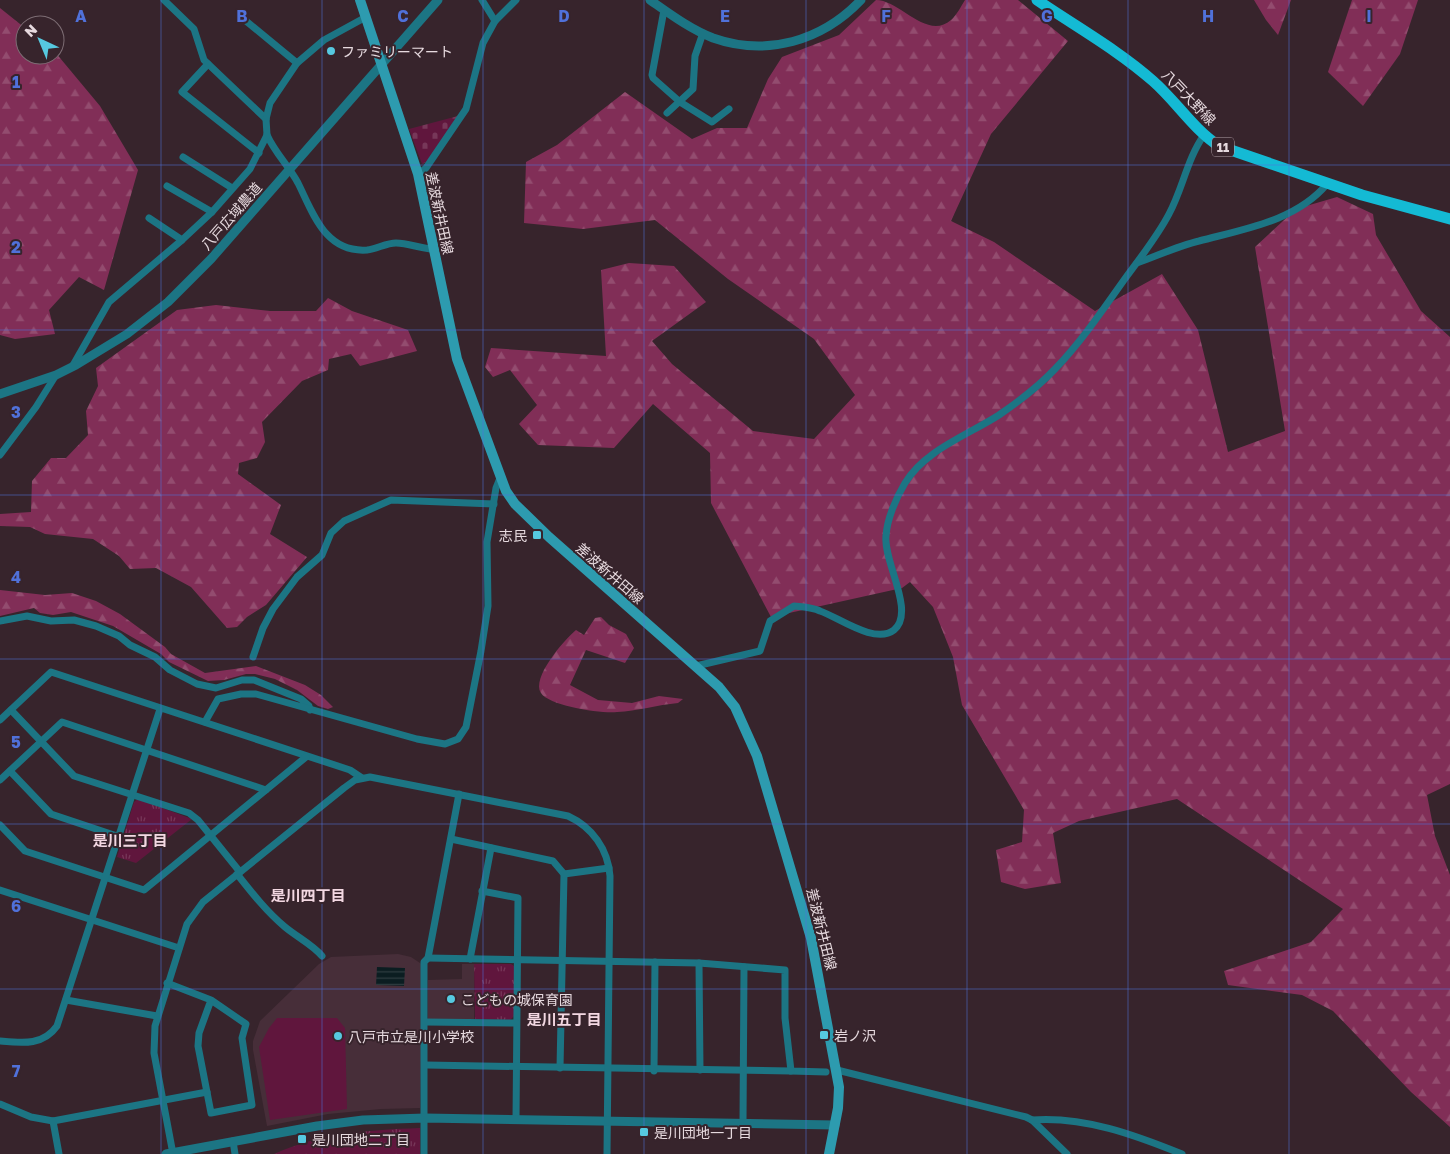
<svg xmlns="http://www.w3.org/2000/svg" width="1450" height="1154" font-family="'Golos Text','Noto Sans JP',sans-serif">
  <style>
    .built { fill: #472e39 }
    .forest { fill: url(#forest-firs) }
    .cemetery { fill: url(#cemetery-stones) }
    .park { fill: url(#park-tufts) }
    .garden { fill: #60163d }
    .water { fill: url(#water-rules) }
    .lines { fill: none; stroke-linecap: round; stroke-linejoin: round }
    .minor { stroke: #1c7584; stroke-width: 7 }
    .tertiary { stroke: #1c7584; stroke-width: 9 }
    .secondary { stroke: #2d9baf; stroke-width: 10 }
    .primary { stroke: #14bad4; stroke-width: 11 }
    .grid { fill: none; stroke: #5071da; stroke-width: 1; stroke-opacity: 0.55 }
    .poi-dot { fill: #56c9e0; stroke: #37242c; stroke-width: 2 }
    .labels { text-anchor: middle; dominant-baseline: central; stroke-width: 4; stroke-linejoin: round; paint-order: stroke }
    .shield { fill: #37242c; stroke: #b2a3a9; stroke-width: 1 }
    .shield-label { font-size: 12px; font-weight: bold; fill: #e7dadf }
    .poi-label { font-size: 14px; fill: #e7dadf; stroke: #37242c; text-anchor: start }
    .street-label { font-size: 14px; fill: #e7dadf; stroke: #37242c }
    .neighbourhood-label { font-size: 15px; font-weight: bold; fill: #f3d8e2; stroke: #37242c }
    .grid-label { font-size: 16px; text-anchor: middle; font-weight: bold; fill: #5071da; stroke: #37242c; stroke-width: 4; stroke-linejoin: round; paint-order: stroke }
  </style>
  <defs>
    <pattern id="forest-firs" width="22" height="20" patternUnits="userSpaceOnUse" patternTransform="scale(1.25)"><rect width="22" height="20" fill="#812e57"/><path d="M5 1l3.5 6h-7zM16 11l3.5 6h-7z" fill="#934c6f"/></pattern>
    <pattern id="cemetery-stones" width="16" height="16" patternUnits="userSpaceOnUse" patternTransform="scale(1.25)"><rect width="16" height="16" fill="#60163d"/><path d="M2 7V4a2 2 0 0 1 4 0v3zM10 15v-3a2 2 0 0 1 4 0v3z" fill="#773759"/></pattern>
    <pattern id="park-tufts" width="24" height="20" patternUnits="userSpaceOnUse" patternTransform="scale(1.25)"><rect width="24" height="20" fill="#60163d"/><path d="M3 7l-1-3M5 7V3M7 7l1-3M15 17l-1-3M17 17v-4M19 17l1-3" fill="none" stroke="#773759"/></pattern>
    <pattern id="water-rules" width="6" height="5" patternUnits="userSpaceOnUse" patternTransform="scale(1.25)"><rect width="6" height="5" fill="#0b1d21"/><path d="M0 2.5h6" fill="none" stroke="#2f3d41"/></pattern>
  </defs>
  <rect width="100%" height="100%" fill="#37242c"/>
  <g class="built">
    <path d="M398 954 411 957 423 965 420 1108 381 1109 328 1114 267 1126 253 1050V1041L260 1021 319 964 331 957Z"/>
    <path d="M462 964H474V1019H428V980L462 979Z"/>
  </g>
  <g class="forest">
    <path d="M876 0C900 0 927 41 951 20 957 15 961 6 965 0H1018L1068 41 991 134 951 221 994 242 1095 311 1162 274 1198 330 1228 452 1285 431 1255 247 1296 209 1337 197 1373 214 1376 235 1421 311 1450 337V784L1427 795 1435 836 1450 875V1127L1411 1092 1333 1011 1302 995 1228 985 1224 971 1311 942 1343 909 1177 799 1079 821 1053 833 1061 883 1025 889 1001 882 996 850 1022 842 1024 810 962 705 953 657 933 607 910 582 902 588 771 617 711 503 710 453 653 404 614 448 538 445 519 424 537 405 510 370 493 377 485 367 491 348 606 356 601 270 629 263 674 266 706 302 652 341 672 364 753 431 814 439 855 395 814 339 728 279 655 220 583 229 524 223 526 162 557 145 625 92 692 139 717 128H747L768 79 782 57 839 35Z"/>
    <path d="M1254 0H1291L1278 35 1266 20Z"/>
    <path d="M1352 0H1418L1400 54 1363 106 1328 72Z"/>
    <path d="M0 8 25 28V55H55V52L100 106 138 170 104 290 79 277 49 310 55 334 15 339 0 335Z"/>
    <path d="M328 298 352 311 408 330 417 351 360 366 351 354 329 359 328 370 302 381 262 422 265 442 257 458 239 463 238 474 281 505 270 534 307 557 266 605 247 617 237 627 227 628 191 587 156 568 130 569 119 556 93 539 45 534 30 527 0 526V514L31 512 32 481 51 458H66L88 435 86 411 98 386 96 368 177 310 216 305 270 311H316Z"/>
    <path d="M0 590 45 595 72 593 96 601 120 614 165 647 171 654 205 673 256 666 305 685 321 695 333 707 328 709 318 706 297 690 275 679 255 674H246L224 680 208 681 169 662 161 654 113 626 71 612 53 615 40 613 34 608 0 616Z"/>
    <path d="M601 617 609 625 626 634 634 648 625 663 586 650 570 685 598 700 632 703 659 696 683 699 678 703C657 705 637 711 617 712 603 714 549 706 541 693 531 678 564 640 576 630L584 635 595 618Z"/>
  </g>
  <path class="cemetery" d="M458 116 427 162 422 164 409 129Z"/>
  <g class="park">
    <path d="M138 799 192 819 136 863 117 857 134 802Z"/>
    <path d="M474 964H511L514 966V1016L510 1020 475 1019Z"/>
    <path d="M420 1128V1154H274C320 1133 370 1130 420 1128Z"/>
  </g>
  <path class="garden" d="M277 1018H337L345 1028 347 1109 270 1120 259 1047 269 1028Z"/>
  <path class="water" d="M377 967 405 968 404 986 376 985Z"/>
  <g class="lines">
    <g class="minor">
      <path d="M164 0 194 29 204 60 266 119"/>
      <path d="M482 0 495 21"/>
      <path d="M664 10 652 75 653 78 680 102 712 122 729 109"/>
      <path d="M240 16 297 63"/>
      <path d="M208 64 182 92 259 153"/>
      <path d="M667 113 693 89 695 56 703 33"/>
      <path d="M267 135C275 153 289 166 298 183 313 213 325 253 367 250 377 249 386 243 396 243 409 243 421 249 434 249"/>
      <path d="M183 157 232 188"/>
      <path d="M418 174 426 168 466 109 483 43 495 21 516 0"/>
      <path d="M167 186 212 212"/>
      <path d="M149 218 182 240"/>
      <path d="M1137 263C1157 256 1178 246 1199 241 1244 229 1296 221 1327 184"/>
      <path d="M72 367 109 302 182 240 212 212 250 169 267 135 266 119 270 103 297 63 324 40 366 17"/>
      <path d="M0 455 36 407 56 375"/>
      <path d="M0 621 27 616 51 621 74 620 96 626 119 636 130 645 155 657 170 670 197 684 216 688 242 680H254L301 699 309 706 310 710"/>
      <path d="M253 657 263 628 273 609 297 577 322 555 331 533 344 521 391 500 494 504"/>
      <path d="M696 666 760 651 770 621 794 606C803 607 812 607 820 611 838 617 875 645 894 630 916 612 883 561 886 536 887 519 896 498 905 483 925 450 968 435 999 415 1018 402 1039 386 1055 369 1081 342 1102 311 1124 280 1140 258 1157 237 1169 214 1183 188 1187 159 1204 135"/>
      <path d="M11 710 74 776 189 813 198 820 240 872"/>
      <path d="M0 720 51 672 350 770 362 778"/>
      <path d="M205 722 218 699 241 694H256L417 739 445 744 458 739 466 727 481 651 488 606 487 542 496 488 500 478"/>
      <path d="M10 771 51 814 120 837"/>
      <path d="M0 780 62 722 266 790"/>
      <path d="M0 825 25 851 144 890 306 757"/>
      <path d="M451 839 553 861 564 874 560 1068"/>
      <path d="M237 874C252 893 267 912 285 927 297 937 313 945 322 956"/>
      <path d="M564 874 609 868"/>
      <path d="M0 890 179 948"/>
      <path d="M482 891 518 898 516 1120"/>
      <path d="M428 958 699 963 785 970V1018L791 1071 826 1072"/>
      <path d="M470 959 491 848"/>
      <path d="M699 963 700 1070"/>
      <path d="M167 983 211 1000 246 1024 242 1038 252 1105 211 1113 198 1046 199 1033 211 1000"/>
      <path d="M66 1000 157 1016"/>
      <path d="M425 1022 516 1023"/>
      <path d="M0 1041C22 1043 43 1046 57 1026L160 709"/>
      <path d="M426 1065 791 1071"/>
      <path d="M837 1070 1026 1117 1032 1120 1067 1154"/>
      <path d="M654 1071 655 962"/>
      <path d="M0 1104 31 1117 53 1121 207 1092"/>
      <path d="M1032 1120C1084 1116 1135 1135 1182 1154"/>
      <path d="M53 1121 59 1154"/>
      <path d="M743 1123 744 967"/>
      <path d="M233 1141 235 1154"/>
      <path d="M173 1154 154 1053 155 1026 187 924 203 902 344 788 355 780 370 777 568 816C592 827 608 849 610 876L607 1154"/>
      <path d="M424 1154V962L428 958 459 794"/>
    </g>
    <g class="tertiary">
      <path d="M650 0C670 14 690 29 713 38 767 57 822 41 861 0"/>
      <path d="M0 394 56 375 76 365 127 334 168 302 211 259 438 0"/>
      <path d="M166 1154 317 1126 363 1120 425 1118 835 1125"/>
    </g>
    <path class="secondary" d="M360 0 418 174 457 359 506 491 515 504 549 537 719 687 735 707 757 756 811 938 839 1087 838 1108 829 1154"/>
    <path class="primary" d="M1037 0C1075 26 1118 50 1153 81 1176 101 1193 129 1219 146L1362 195 1450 219"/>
  </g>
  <path class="grid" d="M161 0V1154M322 0V1154M483 0V1154M644 0V1154M806 0V1154M967 0V1154M1128 0V1154M1289 0V1154M0 165H1450M0 330H1450M0 495H1450M0 659H1450M0 824H1450M0 989H1450"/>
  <g class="poi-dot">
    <circle cx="331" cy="51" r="5"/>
    <rect x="532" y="530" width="10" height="10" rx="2.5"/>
    <circle cx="451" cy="999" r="5"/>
    <rect x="819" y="1030" width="10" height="10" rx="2.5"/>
    <circle cx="338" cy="1036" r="5"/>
    <rect x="639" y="1127" width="10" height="10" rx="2.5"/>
    <rect x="297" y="1134" width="10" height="10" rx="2.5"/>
  </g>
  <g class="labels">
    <rect class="shield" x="1212" y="137.5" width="22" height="19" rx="4"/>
    <g class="shield-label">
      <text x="1223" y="147">11</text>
    </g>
    <g class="poi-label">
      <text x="341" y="51">ファミリーマート</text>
      <text x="527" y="535" text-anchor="end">志民</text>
      <text x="461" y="999">こどもの城保育園</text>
      <text x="834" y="1035">岩ノ沢</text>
      <text x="348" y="1036">八戸市立是川小学校</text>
      <text x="654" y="1132">是川団地一丁目</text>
      <text x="312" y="1139">是川団地二丁目</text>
    </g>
    <g class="street-label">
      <text transform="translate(1189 97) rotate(46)">八戸大野線</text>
      <text transform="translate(440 213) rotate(78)">差波新井田線</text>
      <text transform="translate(231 216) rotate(-49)">八戸広域農道</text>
      <text transform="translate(610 573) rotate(41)">差波新井田線</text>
      <text transform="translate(822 929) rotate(76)">差波新井田線</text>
    </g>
    <g class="neighbourhood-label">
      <text x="130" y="840">是川三丁目</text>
      <text x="308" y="895">是川四丁目</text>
      <text x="564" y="1019">是川五丁目</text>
    </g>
  </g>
  <g class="grid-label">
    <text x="81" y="22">A</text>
    <text x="242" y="22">B</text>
    <text x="403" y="22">C</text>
    <text x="564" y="22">D</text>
    <text x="725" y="22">E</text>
    <text x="886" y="22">F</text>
    <text x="1047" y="22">G</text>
    <text x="1208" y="22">H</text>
    <text x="1369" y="22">I</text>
    <text x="16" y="88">1</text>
    <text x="16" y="253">2</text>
    <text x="16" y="418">3</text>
    <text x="16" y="583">4</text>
    <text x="16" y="748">5</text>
    <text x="16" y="912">6</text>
    <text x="16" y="1077">7</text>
  </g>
  <g transform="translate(40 40) rotate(316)"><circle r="24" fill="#37242c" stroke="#7d6d74"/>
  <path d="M0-4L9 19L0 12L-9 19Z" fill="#56c9e0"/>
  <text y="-8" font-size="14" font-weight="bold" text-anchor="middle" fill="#e7dadf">N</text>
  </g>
</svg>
